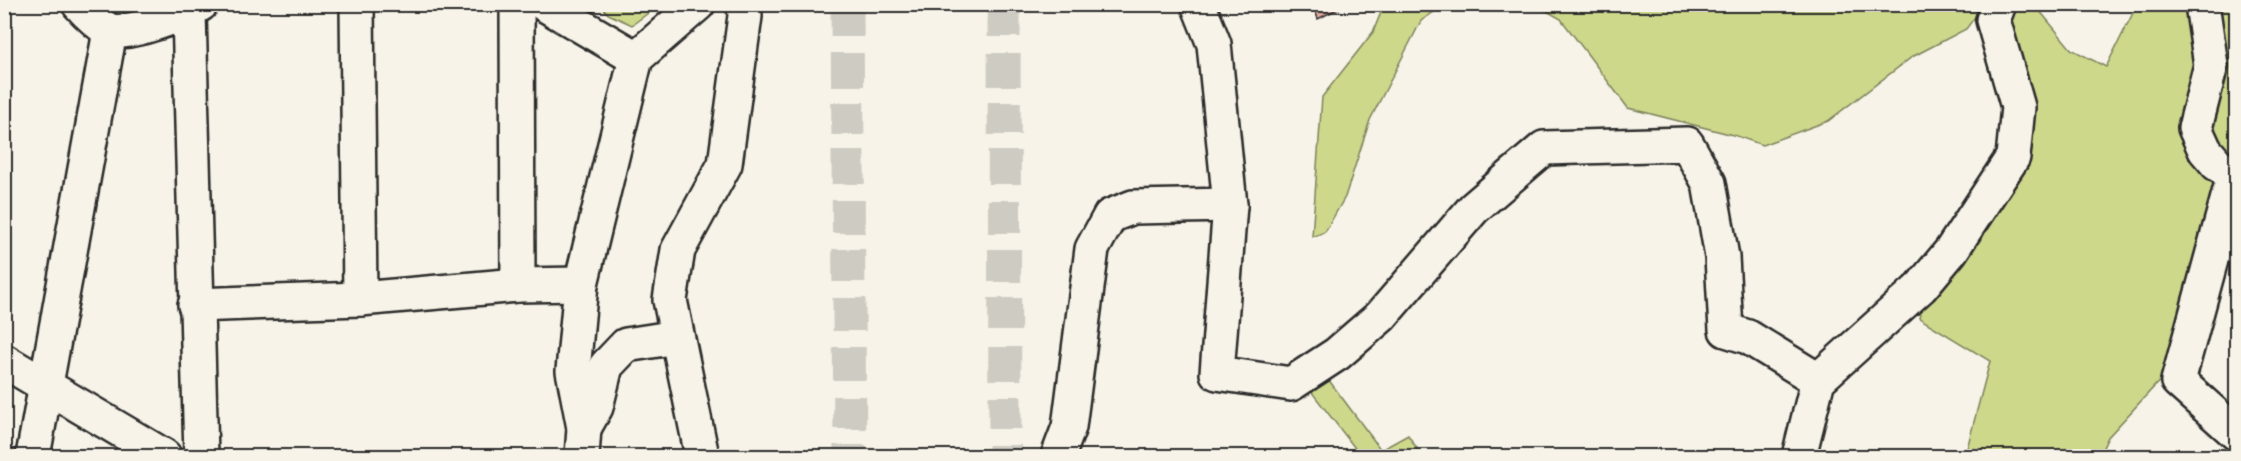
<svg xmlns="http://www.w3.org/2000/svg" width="2241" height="461" font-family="Pangolin,sans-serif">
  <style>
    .green { fill: #cdd88b; stroke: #7c825b; stroke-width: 1.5 }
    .building { fill: #e2a99d; stroke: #2b2b2b; stroke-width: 1.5 }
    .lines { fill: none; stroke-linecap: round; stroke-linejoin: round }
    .highway-tunnel { stroke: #cecbc2; stroke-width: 33; stroke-dasharray: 33 16; stroke-linecap: butt }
    .street-casing { stroke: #2b2b2b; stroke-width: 38 }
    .street { stroke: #f7f3e8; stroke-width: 33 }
  </style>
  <rect width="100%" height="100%" fill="#f7f3e8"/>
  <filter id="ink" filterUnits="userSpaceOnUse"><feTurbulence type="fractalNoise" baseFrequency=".0167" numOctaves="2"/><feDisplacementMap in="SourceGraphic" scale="12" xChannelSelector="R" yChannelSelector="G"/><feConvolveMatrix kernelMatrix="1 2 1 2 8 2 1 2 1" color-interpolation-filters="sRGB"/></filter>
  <g filter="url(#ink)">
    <g class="green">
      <path d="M1599 4 1984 5 1966 29 1912 57 1828 121 1762 145 1737 136 1628 108 1561 19 1536 5H1583L1584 8Z"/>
      <path d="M96 5H164L136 21 99 8Z"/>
      <path d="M601 5H659L632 25 608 14Z"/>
      <path d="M1384 5H1444L1421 21 1370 120 1345 197 1325 232 1312 237 1322 97 1373 32Z"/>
      <path d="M2012 5H2035L2071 49 2106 67 2137 5H2236V149L2216 195 2164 376 2108 437 2099 456H1965L1990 361 1919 318 1923 304 2022 164 2006 44Z"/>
      <path d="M1328 379 1381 450 1408 435 1422 456H1361L1307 386Z"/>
    </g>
    <path class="building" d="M1313 4H1347L1318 19Z"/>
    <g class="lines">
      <g class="highway-tunnel">
        <path d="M847 4 850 456"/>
        <path d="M1004 4 1005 456"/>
      </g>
      <defs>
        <g id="street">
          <path d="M79 4C85 11 103 29 112 31 130 34 185 15 201 4"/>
          <path d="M357 4 360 299"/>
          <path d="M517 4 518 285"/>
          <path d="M544 4 636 58"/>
          <path d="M1198 4 1214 44 1230 205 1217 373 1291 384 1337 354 1381 316 1474 208 1544 148 1687 144 1709 183 1722 257 1726 330 1748 337 1818 380"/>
          <path d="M2202 4 2211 65 2195 128 2205 150 2217 164 2236 177"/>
          <path d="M189 13 201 456"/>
          <path d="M2236 168 2178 381 2236 433"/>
          <path d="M195 305 360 299 518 285 581 284"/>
          <path d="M4 361 164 456"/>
          <path d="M584 428 596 407 606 366 626 345 677 337"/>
          <path d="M33 456 110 31"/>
          <path d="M582 456 584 428 573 371 581 284 636 58 698 4"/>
          <path d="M702 456 670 300 678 250 725 164 745 16 744 4"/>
          <path d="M1058 456 1069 427 1092 249 1110 216 1133 207 1230 205"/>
          <path d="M1799 456 1818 380 1921 287 1951 251 2013 157 2018 107 1993 20 1999 4"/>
        </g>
      </defs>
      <use href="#street" class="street-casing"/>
      <use href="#street" class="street"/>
    </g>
  </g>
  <rect width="2241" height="461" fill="none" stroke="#f7f3e8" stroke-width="24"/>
  <rect x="12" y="12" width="2217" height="437" fill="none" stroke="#2b2b2b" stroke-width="2" filter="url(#ink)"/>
</svg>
